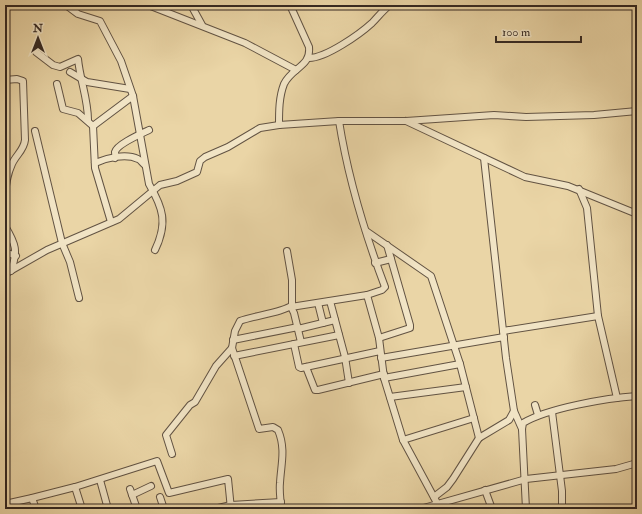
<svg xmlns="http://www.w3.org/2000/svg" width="642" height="514" font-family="'IM FELL Double Pica',serif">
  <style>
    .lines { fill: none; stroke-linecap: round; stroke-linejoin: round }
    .street-casing { stroke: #625343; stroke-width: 8 }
    .street { stroke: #f1e4c5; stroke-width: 6 }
  </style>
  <rect width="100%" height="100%" fill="#ead5a6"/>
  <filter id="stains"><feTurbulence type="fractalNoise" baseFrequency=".005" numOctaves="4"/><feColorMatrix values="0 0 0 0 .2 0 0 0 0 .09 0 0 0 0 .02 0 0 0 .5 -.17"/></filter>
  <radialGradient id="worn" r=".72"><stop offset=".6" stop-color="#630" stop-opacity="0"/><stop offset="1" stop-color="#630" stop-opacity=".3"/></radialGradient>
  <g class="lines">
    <defs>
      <g id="street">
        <path d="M66 5 78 14 100 21 121 61 133 96 149 184C163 208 168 223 155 250"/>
        <path d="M148 5 245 43 296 70"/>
        <path d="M191 5 202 25"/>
        <path d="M36 52 53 65 60 67 78 59C80 80 88 99 88 120"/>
        <path d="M309 58C326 58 360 34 372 23 378 17 383 10 390 5"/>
        <path d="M70 72 87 82 130 89"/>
        <path d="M5 80 17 79 23 81 25 140C24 150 16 155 12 164 7 175 6 183 5 195"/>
        <path d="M57 84 63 109 78 113 93 126 95 168 111 222"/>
        <path d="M339 121C348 178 365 234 385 287L382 290 367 295"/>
        <path d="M406 121 525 177 568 186 637 214"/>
        <path d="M279 125C279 111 279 97 284 84 292 67 311 67 309 47L290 5"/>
        <path d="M93 126 133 96"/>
        <path d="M35 131 62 243 70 262 79 298"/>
        <path d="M115 158C116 156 115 154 115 152 117 144 143 133 149 130"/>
        <path d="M484 158 506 358 514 411 522 429"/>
        <path d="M95 163C106 158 126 153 138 159 141 160 142 163 145 165"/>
        <path d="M579 189 587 208 598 316 617 398"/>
        <path d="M5 226C16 244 18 251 11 271"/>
        <path d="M366 231 431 276 460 364 479 438"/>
        <path d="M5 252 16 256"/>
        <path d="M5 258 7 273"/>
        <path d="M375 263 391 259"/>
        <path d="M5 274 47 250 119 219 160 185 177 181 197 172 200 161 205 157 228 147 260 128 279 125 339 121H406L494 115 526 117 594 115 637 111"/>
        <path d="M330 301 345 357 349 383"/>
        <path d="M318 303 323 323"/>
        <path d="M298 329 335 320"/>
        <path d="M503 331 598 316"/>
        <path d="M379 338 410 328V325L387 245"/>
        <path d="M233 340 298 327"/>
        <path d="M301 342 294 313 291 307 367 295 379 338 384 378 403 440 437 503"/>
        <path d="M294 344 299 367 301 368 380 351"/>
        <path d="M232 348 259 429 273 427 278 430C286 449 281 464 280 483 279 492 281 501 281 509"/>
        <path d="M234 356 339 335"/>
        <path d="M381 358 504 337"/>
        <path d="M306 367 315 390H318L384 374"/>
        <path d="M384 378 460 364"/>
        <path d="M390 397 466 387"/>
        <path d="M535 405 538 415"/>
        <path d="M552 412 562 491V509"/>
        <path d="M403 440 474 418"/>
        <path d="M172 454 166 435 190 405 195 402 216 366 232 348 235 331 240 321C252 316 285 312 292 305V280L287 251"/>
        <path d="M100 480 108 509"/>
        <path d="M75 487 82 509"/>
        <path d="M130 489 137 509"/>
        <path d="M485 490 492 509"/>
        <path d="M132 495 151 486"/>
        <path d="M160 497 164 509"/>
        <path d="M434 497 447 487 453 479 479 438 509 420 514 411"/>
        <path d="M5 504 32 498"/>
        <path d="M36 509 32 498 75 487 157 461 169 493 228 479 231 509"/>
        <path d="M214 509 231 505 281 502"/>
        <path d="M420 509 526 479 616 469 637 463"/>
        <path d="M526 509 522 429 523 423C548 408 607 398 637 396"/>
      </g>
    </defs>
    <use href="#street" class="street-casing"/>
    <use href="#street" class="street"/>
  </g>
  <rect width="642" height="514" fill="none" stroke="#ead5a6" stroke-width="20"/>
  <rect x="6" y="6" width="630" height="502" fill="none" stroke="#342822" stroke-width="2"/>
  <rect x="10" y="10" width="622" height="494" fill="none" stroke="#342822"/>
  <g transform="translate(38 38)" stroke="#f1e4c5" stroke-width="3" paint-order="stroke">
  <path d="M0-3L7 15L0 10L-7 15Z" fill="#342822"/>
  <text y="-6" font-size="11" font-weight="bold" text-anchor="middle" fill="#342822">N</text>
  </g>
  <path d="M496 36v6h85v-6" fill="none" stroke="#342822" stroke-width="2"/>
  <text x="502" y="36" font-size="12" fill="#342822" stroke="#f1e4c5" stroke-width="3" paint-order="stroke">100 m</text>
  <rect width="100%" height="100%" filter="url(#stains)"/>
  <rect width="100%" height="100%" fill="url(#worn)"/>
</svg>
